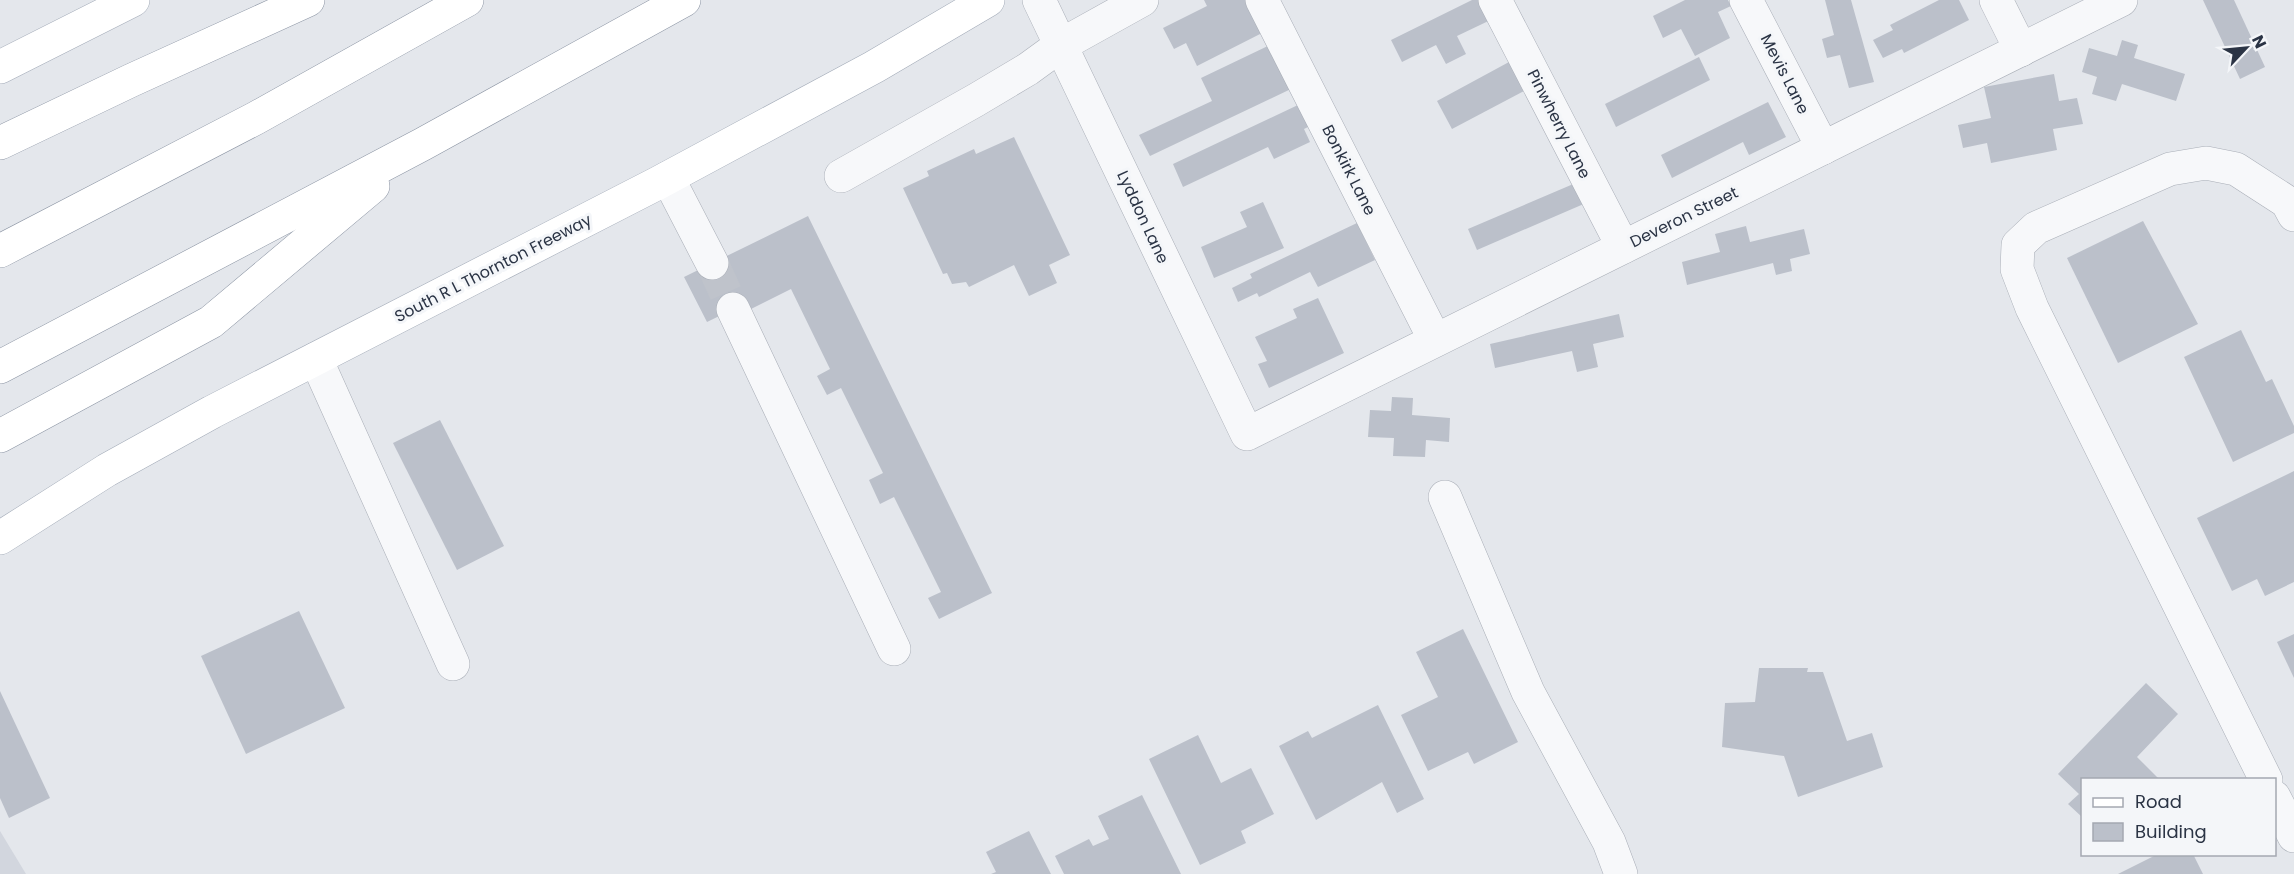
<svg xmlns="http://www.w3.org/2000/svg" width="2294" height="874" font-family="Poppins,sans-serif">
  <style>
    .built { fill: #d2d6de }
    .building { fill: #bbc0ca }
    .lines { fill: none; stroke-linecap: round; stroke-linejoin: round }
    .minor-tunnel { stroke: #bfc3cb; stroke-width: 33; stroke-dasharray: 33 16; stroke-linecap: butt }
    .minor-casing { stroke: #a9aeb7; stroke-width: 34 }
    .major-casing { stroke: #a3abb8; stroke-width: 34 }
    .highway-casing { stroke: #8b94a3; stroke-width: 34 }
    .minor { stroke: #f7f8fa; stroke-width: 33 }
    .major { stroke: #fff; stroke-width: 33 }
    .highway { stroke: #fff; stroke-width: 33 }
    .labels { text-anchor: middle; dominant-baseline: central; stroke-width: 6; stroke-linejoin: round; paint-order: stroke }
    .street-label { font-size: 16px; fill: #2b3445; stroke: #f4f6f9 }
  </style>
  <rect width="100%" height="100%" fill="#e4e7ec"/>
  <path class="built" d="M0 831 26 874H0Z"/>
  <g class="building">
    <path d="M1204 0H1251L1266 31 1197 66 1186 43 1174 49 1163 28 1207 6Z"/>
    <path d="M1472 0H1493L1501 15 1457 36 1466 54 1446 64 1436 45 1402 62 1391 40Z"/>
    <path d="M1685 0H1728L1731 6 1718 12 1730 38 1695 56 1681 29 1663 38 1653 16Z"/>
    <path d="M1825 0H1851L1874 82 1849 88 1840 55 1827 58 1822 39 1834 35Z"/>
    <path d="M1939 0H1959L1969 20 1904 53 1902 49 1883 58 1873 40 1893 30 1890 25Z"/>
    <path d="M2203 0H2234L2265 67 2240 79Z"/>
    <path d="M2122 40 2138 45 2134 58 2185 74 2176 101 2122 84 2116 101 2092 94 2097 77 2082 72 2089 48 2117 56Z"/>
    <path d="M1272 44 1293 88 1150 156 1139 135 1212 101 1201 78Z"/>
    <path d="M1699 57 1710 80 1616 127 1605 104Z"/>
    <path d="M1509 62 1524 91 1452 129 1437 101Z"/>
    <path d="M2054 74 2059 101 2077 98 2083 124 2053 129 2057 150 1991 163 1987 143 1963 148 1958 125 1991 118 1984 87Z"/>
    <path d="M1768 102 1786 137 1749 155 1743 142 1672 178 1661 155Z"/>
    <path d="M1298 105 1308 127 1304 129 1310 142 1274 159 1268 147 1183 187 1173 164Z"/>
    <path d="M1014 137 1070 255 1049 265 1057 283 1029 296 1014 265 969 287 966 282 952 284 947 273 943 274 903 188 929 176 927 171 974 149 976 154Z"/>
    <path d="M1578 182 1586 203 1477 250 1468 229Z"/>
    <path d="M1263 202 1284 248 1214 278 1201 247 1247 227 1240 212Z"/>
    <path d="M808 216 992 593 939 619 928 598 941 592 894 497 880 504 869 480 883 473 841 388 827 395 817 376 830 369 791 289 751 309 748 302 707 322 684 277Z"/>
    <path d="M2143 221 2198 324 2118 363 2067 258Z"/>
    <path d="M1357 223 1375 260 1318 287 1310 272 1259 297 1257 293 1238 302 1232 288 1252 278 1250 274Z"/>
    <path d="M1746 226 1750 242 1804 229 1810 254 1790 259 1792 271 1776 275 1773 263 1687 285 1682 262 1720 252 1715 234Z"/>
    <path d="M1318 298 1344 353 1269 388 1258 364 1267 361 1255 337 1297 318 1293 309Z"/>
    <path d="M1619 314 1624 337 1593 344 1598 367 1577 372 1572 351 1495 368 1490 344Z"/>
    <path d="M2241 330 2266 382 2272 379 2294 426V433L2233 462 2184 357Z"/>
    <path d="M1392 397 1413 398 1412 415 1450 418 1449 442 1426 440 1425 457 1393 456 1394 438 1368 437 1370 410 1391 411Z"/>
    <path d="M440 420 504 546 457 570 393 443Z"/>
    <path d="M2294 471V582L2265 596 2257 579 2232 591 2197 518Z"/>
    <path d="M299 611 345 708 246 754 201 656Z"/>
    <path d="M1463 629 1518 742 1474 764 1468 752 1428 771 1401 715 1438 697 1416 652Z"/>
    <path d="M2294 634V678L2277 642Z"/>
    <path d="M1759 668H1808L1807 672H1823L1847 741 1872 733 1883 767 1798 797 1784 756 1722 747 1725 703 1755 702Z"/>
    <path d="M2146 683 2178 714 2137 757 2160 780H2082V817L2068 804 2079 794 2058 774Z"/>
    <path d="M0 691 50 798 9 818 0 798Z"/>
    <path d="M1378 705 1424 799 1397 813 1382 782 1316 820 1279 746 1308 731 1312 738Z"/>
    <path d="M1198 735 1221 783 1251 768 1274 814 1241 831 1246 843 1200 865 1149 759Z"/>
    <path d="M1142 795 1181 874H1064L1055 856 1089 839 1093 846 1109 839 1098 816Z"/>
    <path d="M1029 831 1051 874H991L996 872 986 852Z"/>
    <path d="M2158 854H2193L2203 874H2118Z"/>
  </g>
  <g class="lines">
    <path class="minor-tunnel" d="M712 263 733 309"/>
    <defs>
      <g id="minor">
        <path d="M1039 0 1247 434 2121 0"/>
        <path d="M1262 0 1435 340"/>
        <path d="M1495 0 1623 247"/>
        <path d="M1746 0 1823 148"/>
        <path d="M1996 0 2021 50"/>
        <path d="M841 176 976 100 1028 69 1061 45 1142 0"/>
        <path d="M668 178 712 263"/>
        <path d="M733 309 894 649"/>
        <path d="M316 359 453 664"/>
        <path d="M1445 497 1528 692 1609 842 1621 874"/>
        <path d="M2266 780 2032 308 2017 269 2018 245 2036 228 2170 169 2206 163 2236 169 2287 202 2294 215"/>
        <path d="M2274 797 2294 836"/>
      </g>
      <g id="major">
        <path d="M0 67 133 0"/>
        <path d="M0 538 107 470 212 412 658 183 874 67 988 0"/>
      </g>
      <g id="highway">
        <path d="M0 143 132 80 308 0"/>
        <path d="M0 251 256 118 467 0"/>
        <path d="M0 367 423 144 684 0"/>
        <path d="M0 436 211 322 373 186"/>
      </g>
    </defs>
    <use href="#minor" class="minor-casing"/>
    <use href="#major" class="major-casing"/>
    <use href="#highway" class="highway-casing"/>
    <use href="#minor" class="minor"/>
    <use href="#major" class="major"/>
    <use href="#highway" class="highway"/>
  </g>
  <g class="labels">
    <g class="street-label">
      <text transform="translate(1785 74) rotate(63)">Mevis Lane</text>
      <text transform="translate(1559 124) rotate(63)">Pinwherry Lane</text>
      <text transform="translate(1349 170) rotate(63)">Bonkirk Lane</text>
      <text transform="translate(1143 217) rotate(65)">Lyddon Lane</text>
      <text transform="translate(1684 217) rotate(-26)">Deveron Street</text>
      <text transform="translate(493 268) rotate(-27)">South R L Thornton Freeway</text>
    </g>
  </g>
  <rect x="2081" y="778" width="195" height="78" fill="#f4f6f9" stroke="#a4a8b1" stroke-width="1.5"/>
  <rect x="2093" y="798" width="30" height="9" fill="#ffffff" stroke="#a4a8b1" stroke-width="1.5"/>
  <text x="2135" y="808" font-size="18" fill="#2b3445">Road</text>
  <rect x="2093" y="823" width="30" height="18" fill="#bbc0ca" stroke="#a4a8b1" stroke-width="1.5"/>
  <text x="2135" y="838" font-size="18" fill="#2b3445">Building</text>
  <g transform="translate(2246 48) rotate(64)" stroke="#f4f6f9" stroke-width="4.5" paint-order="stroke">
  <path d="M0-4.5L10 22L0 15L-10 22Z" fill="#2b3445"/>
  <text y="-9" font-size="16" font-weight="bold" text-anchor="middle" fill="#2b3445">N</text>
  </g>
</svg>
